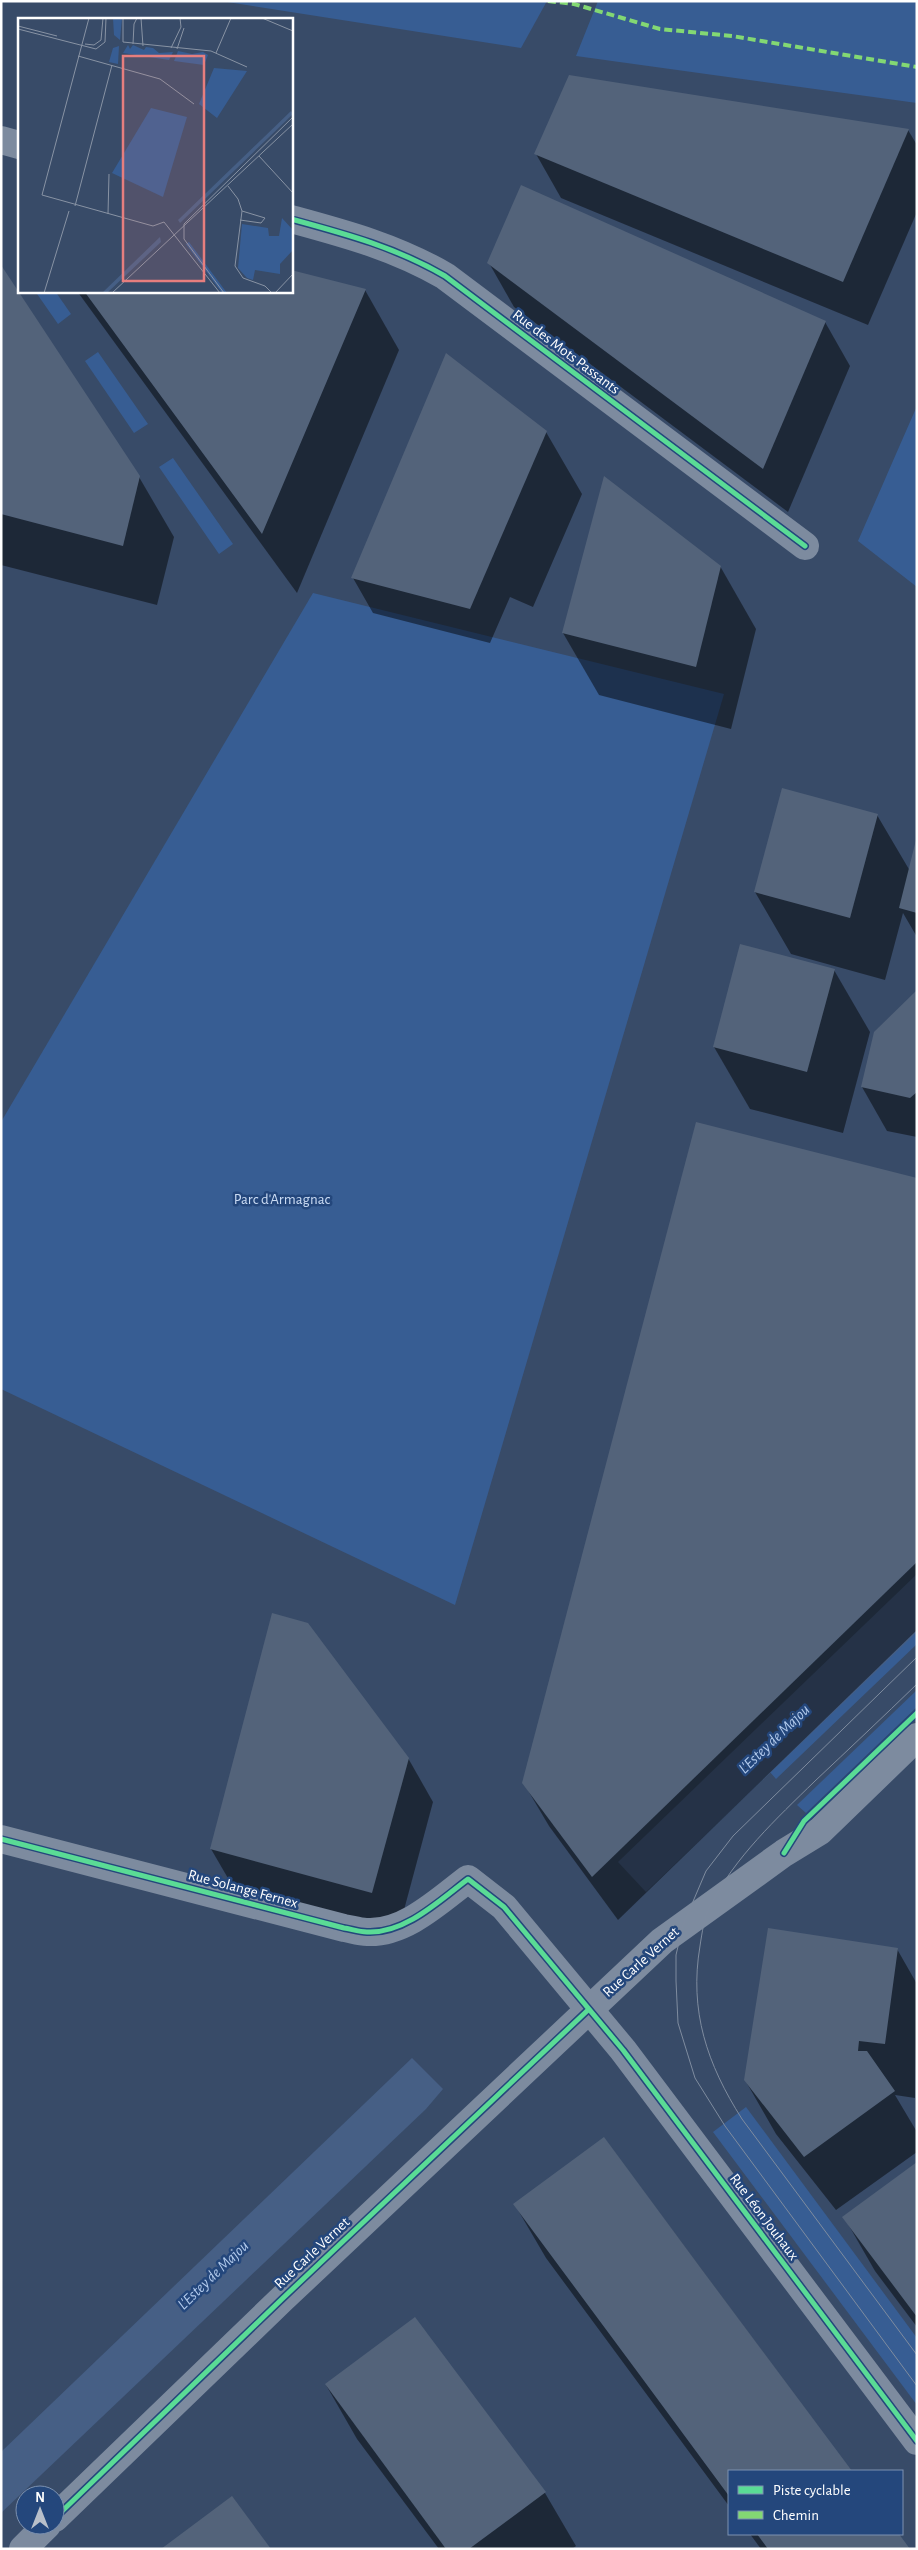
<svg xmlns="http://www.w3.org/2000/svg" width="918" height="2550" font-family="'Alegreya Sans',sans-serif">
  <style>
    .green { fill: #375d93 }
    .water { fill: #465f85 }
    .shadow { fill: #0007 }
    .building { fill: #53637a }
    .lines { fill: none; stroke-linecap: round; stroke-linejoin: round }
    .minor { stroke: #7d8b9f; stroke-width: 28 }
    .tram { stroke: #7f8c9f; stroke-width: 1 }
    .quiet { stroke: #83d873; stroke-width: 4; stroke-dasharray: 8 4; stroke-linecap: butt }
    .cycleway-casing { stroke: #24477c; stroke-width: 8 }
    .cycleway { stroke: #5adb95; stroke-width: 5 }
    .labels { text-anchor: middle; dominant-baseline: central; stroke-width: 5; stroke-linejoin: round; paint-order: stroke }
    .street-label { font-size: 15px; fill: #fff; stroke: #24477c }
    .park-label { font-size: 15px; fill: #cbdcf4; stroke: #24477c }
    .water-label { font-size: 16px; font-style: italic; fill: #b3cbed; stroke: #24477c }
    .inset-road { fill: none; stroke: #8893a4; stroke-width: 1 }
    .view { fill: #e67e7e; fill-opacity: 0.15; stroke: #e67e7e; stroke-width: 2.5 }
    .inset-edge { fill: none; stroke: #fff; stroke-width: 2.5 }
  </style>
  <rect width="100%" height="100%" fill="#384b68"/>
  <g class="green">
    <path d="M221 1H547L521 48Z"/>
    <path d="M598 1H917V103L576 56Z"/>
    <path d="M35 291H55L71 314 58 324Z"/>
    <path d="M98 352 148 424 134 433 85 361Z"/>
    <path d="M917 406V587L858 541Z"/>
    <path d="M173 458 233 544 219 554 159 467Z"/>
    <path d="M313 593 724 694 455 1605 1 1389V1122Z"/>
    <path d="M917 1631V1644L776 1779 770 1772Z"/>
    <path d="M917 1690V1707L806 1813 797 1805Z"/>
    <path d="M746 2107 917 2338V2405L713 2132Z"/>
  </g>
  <g class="water">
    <path d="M917 1574V1632L646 1892 618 1862Z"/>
    <path d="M412 2058 443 2089 426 2109 1 2513V2452Z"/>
  </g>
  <g class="shadow">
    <path d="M908 130 917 145V212L868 325 561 198 536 154Z"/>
    <path d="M489 263 825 322 850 366 788 512 514 307Z"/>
    <path d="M1 267 139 477 174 537 157 605 1 565Z"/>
    <path d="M365 290 399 350 297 593 77 291Z"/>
    <path d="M546 432 582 494 533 607 510 597 490 643 373 613 353 578Z"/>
    <path d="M720 566 756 629 731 729 599 695 563 633Z"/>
    <path d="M877 815 910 871 917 843V937L903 913 885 980 791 954 755 892Z"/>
    <path d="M834 970 870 1032 843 1133 750 1109 714 1047Z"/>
    <path d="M917 992V1137L887 1131 862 1087Z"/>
    <path d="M917 1180V1630L618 1920 549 1826 523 1782Z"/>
    <path d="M408 1758 433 1802 397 1936 236 1892 211 1849Z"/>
    <path d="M897 1949 917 1984 915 2098 895 2095 917 2132V2152L836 2210 776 2134 745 2080Z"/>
    <path d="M604 2138 851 2471H729V2506L546 2258 515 2205Z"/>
    <path d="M917 2163V2327L875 2271 844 2217Z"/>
    <path d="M326 2385 545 2493 576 2546 572 2549H439L357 2439Z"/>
    <path d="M750 2534H897L908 2549H761Z"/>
  </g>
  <g class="building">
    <path d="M569 75 909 129 843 282 534 154Z"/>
    <path d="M521 185 826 321 763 469 487 263Z"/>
    <path d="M1 265 140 476 123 546 1 514Z"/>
    <path d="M291 270 366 289 262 534 84 291H291Z"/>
    <path d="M446 353 547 431 470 609 351 578Z"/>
    <path d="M604 476 721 566 696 667 562 633Z"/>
    <path d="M782 788 878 814 850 918 754 892Z"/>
    <path d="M916 840H917V913L899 908Z"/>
    <path d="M740 944 835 969 807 1072 713 1047Z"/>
    <path d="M917 990V1092L910 1098 861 1087 874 1032Z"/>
    <path d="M696 1122 917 1178V1562L592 1877 522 1783Z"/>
    <path d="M272 1613 308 1623 409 1758 372 1893 210 1849Z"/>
    <path d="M768 1928 898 1948 885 2044 859 2041 858 2051H867L895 2091 804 2157 744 2080Z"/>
    <path d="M604 2137 700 2267 852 2471H729V2496L639 2374 513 2204Z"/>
    <path d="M917 2162V2317L842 2217Z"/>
    <path d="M415 2317 546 2492 469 2549H446L325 2384Z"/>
    <path d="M232 2496 271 2549H161Z"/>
    <path d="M757 2534H899L910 2549H768Z"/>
  </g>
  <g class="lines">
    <g class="minor">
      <path d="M1 140 19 145"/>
      <path d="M291 219C346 234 395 247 445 276L805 546"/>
      <path d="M1 1839 344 1928C351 1929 359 1932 367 1932 405 1934 440 1900 468 1879L504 1907 623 2050 917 2441"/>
      <path d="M55 2518 282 2299 662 1941 784 1853 820 1831 917 1737"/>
      <path d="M23 2549 47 2525"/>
    </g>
    <g class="tram">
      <path d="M917 1657 733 1836 706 1871 683 1925 676 1955V1981L678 2023 695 2078 725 2126 917 2386"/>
      <path d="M917 1684C883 1717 849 1749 815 1781 776 1819 735 1857 710 1906 704 1918 702 1933 700 1946 689 2011 707 2064 742 2119L917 2355"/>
    </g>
    <path class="quiet" d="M548 1 574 4 660 29 732 36 917 67"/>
    <defs>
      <g id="cycleway">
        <path d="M291 219C346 234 395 247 445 276L805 546"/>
        <path d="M1 1839 344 1928C351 1929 359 1932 367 1932 405 1934 440 1900 468 1879L504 1907 623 2050 917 2441"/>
        <path d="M784 1853 804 1821 917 1713"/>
        <path d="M55 2518 282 2299 588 2010"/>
      </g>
    </defs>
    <use href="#cycleway" class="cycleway-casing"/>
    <use href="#cycleway" class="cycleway"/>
  </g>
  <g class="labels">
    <g class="street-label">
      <text transform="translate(566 352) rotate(37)">Rue des Mots Passants</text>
      <text transform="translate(243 1889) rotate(15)">Rue Solange Fernex</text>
      <text transform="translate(641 1962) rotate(-42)">Rue Carle Vernet</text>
      <text transform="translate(764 2217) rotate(53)">Rue Léon Jouhaux</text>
      <text transform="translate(312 2253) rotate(-43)">Rue Carle Vernet</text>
    </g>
    <g class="park-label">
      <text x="282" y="1199">Parc d'Armagnac</text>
    </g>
    <g class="water-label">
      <text transform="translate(774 1739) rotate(-44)">L'Estey de Majou</text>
      <text transform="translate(213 2275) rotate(-44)">L'Estey de Majou</text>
    </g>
  </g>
  <g transform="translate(18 18)">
    <rect width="275" height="275" fill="#384b68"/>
    <path d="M95 0H104L102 22 96 17ZM110 27 112 31 115 27 126 32 128 29 135 30 141 35 155 34 151 42 105 35ZM101 28 100 46 91 44 95 30ZM160 33 174 36 185 34 190 37 186 47 156 43ZM196 50 229 53 199 100 181 86ZM133 90 169 99 145 179 94 155ZM264 200 275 212V232L262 246V256L237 252 235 262 229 260 220 250 224 206 250 210 251 218H261ZM171 224 209 275H204L168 226Z" fill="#375d93"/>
    <path d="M273 93 275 96 162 205 160 202ZM142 219 143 224 89 275H84Z" fill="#465f85"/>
    <path class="inset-road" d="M71 0 24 177 135 208 146 204 202 275M105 0V24L193 33 229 49M123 0 125 28M244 0 275 13M0 8 39 18M0 11 78 31 87 24 88 0M67 26 76 27 83 22 85 0M115 26 116 6 119 0M153 30 163 9 162 0M159 31 166 10M198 35 213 0M60 38 142 61 176 86M241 138 275 175M210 168 220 181 224 193 217 248 225 260 247 268 254 275M57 188 94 47M90 196 91 156M222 202 243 205 247 200 224 193M26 275 51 193M94 275 275 106M206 275 166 221V206L275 99M257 275 275 256"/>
    <path class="view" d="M105 38H186V263H105Z"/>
    <rect width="275" height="275" class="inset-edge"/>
  </g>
  <rect width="918" height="2550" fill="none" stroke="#ffffff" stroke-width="5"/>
  <rect x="728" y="2470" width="175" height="65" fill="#24477c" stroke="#7c91b0"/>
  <rect x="738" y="2486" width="25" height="8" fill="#5adb95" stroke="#7c91b0"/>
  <text x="773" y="2495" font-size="15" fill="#ffffff">Piste cyclable</text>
  <rect x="738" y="2511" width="25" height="8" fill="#83d873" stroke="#7c91b0"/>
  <text x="773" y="2520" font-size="15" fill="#ffffff">Chemin</text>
  <g transform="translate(40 2510)"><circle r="24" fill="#24477c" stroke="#7c91b0"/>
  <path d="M0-4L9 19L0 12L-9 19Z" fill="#b9c0ca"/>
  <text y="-8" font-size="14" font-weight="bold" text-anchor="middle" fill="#ffffff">N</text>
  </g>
</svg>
